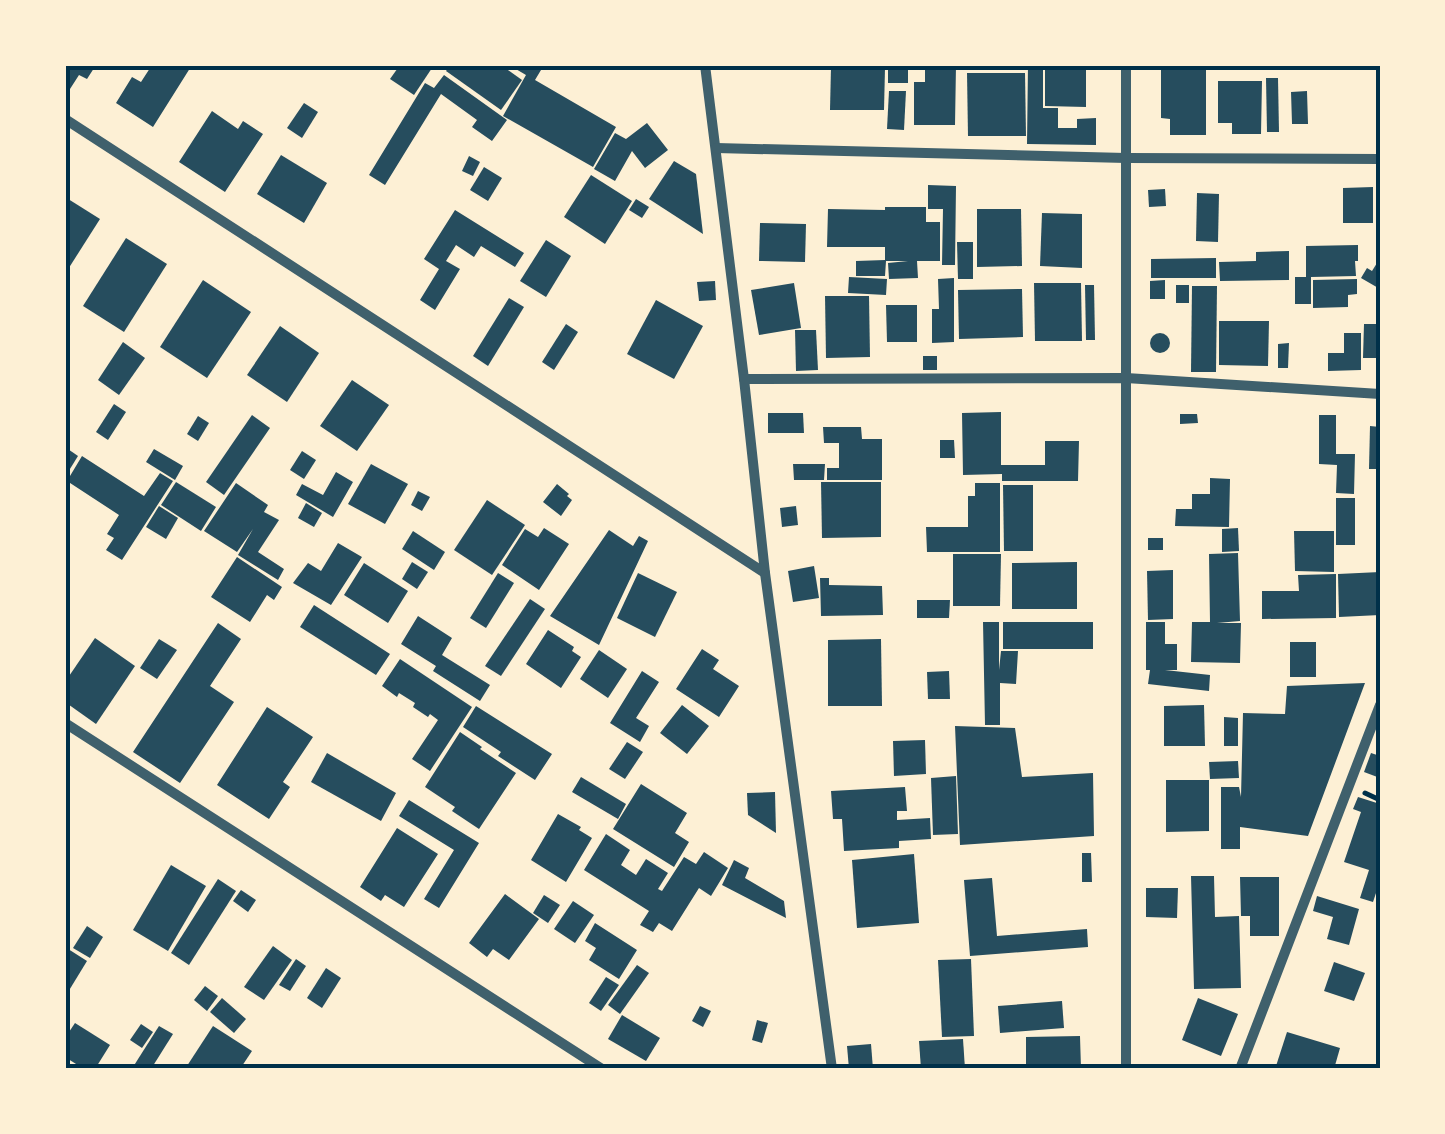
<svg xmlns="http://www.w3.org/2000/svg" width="1445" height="1134" font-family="'Nunito Sans',sans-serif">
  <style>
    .building { fill: #264d5e }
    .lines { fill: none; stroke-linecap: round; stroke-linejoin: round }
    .path { stroke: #003049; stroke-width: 5 }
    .minor { stroke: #3f606c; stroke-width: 10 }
    .neatline { fill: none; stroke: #003049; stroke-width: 4 }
  </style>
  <rect width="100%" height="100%" fill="#fdf0d5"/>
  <g class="building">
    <path d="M65 65H96L87 79 79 75 70 89 65 85Z"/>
    <path d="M152 65H192L153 127 116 103 132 77 141 82Z"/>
    <path d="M400 65H427L432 68 414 95 390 79Z"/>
    <path d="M450 65H501L522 80 501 110 446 71Z"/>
    <path d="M509 65H544L535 80 616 127 593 167 503 116 526 75Z"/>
    <rect x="888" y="65" width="20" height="18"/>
    <path d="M925 65H956L955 125H914V82H925Z"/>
    <path d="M1028 65H1043V108H1058V128H1077V119L1096 118V145L1027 144Z"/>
    <path d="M1062 65H1086V107L1045 106V67H1062Z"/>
    <path d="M831 67 885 68 884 110H830Z"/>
    <path d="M1161 70H1206V135H1170V119L1161 118Z"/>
    <path d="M967 73H1025L1026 136H968Z"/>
    <path d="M444 75 507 120 492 141 472 127 477 120 441 94 385 185 369 175 425 83 434 88Z"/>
    <path d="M1266 78H1278L1279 132H1267Z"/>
    <path d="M1218 81H1262L1261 134H1232V123H1218Z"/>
    <path d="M889 91H906L904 130 887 129Z"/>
    <path d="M1307 91 1308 124H1292L1291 92Z"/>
    <path d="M304 103 318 112 302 138 287 128Z"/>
    <path d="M212 111 238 129 243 121 263 134 225 192 179 162Z"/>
    <path d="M647 123 668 150 645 168 632 151 615 181 594 169 615 133 626 139Z"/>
    <path d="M281 155 327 183 304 223 257 194Z"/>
    <path d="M469 156 480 162 473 176 462 171Z"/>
    <path d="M674 161 696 174 703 234 649 199Z"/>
    <path d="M484 167 502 178 488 201 470 190Z"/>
    <path d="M591 175 632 201 605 244 564 217Z"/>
    <path d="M928 185 956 186 955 265H942L943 209H928Z"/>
    <path d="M1373 187V223H1343V188Z"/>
    <path d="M1165 189 1166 206 1149 207 1148 190Z"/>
    <path d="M1197 193 1219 194 1218 242 1196 241Z"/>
    <path d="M65 197 100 219 65 274Z"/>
    <path d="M636 199 649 207 642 218 629 210Z"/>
    <path d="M885 207H926V222H940V261H917L918 278 889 279 888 263 908 261H886L885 276H856V261L885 260V247H827L828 209 885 210Z"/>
    <path d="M977 209H1021L1022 266 977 267Z"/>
    <path d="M455 210 524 253 515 267 481 246 474 257 456 245 446 261 460 269 435 310 420 300 439 269 424 259Z"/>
    <path d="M1042 213 1082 214V268L1040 266Z"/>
    <path d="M760 223 806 224 805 262 759 261Z"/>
    <path d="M126 238 167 264 124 332 83 306Z"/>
    <path d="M546 240 571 256 546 297 520 281Z"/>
    <path d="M957 242H973V279H958Z"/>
    <path d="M1358 245V261H1355L1356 276 1311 277V304H1295V277H1306V246Z"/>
    <path d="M1289 251V280L1220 281 1219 262 1256 261V252Z"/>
    <path d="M1216 258V278H1151V259Z"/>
    <path d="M1377 263 1380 265V289L1361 278 1367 268 1372 271Z"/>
    <path d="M849 277 887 279 886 295 848 293Z"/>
    <path d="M954 278V342L932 343V309H939L938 279Z"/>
    <path d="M1357 279V294L1348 295V307L1313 308V280Z"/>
    <path d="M203 280 251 312 207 378 160 347Z"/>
    <path d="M1165 280V299H1150V281Z"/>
    <path d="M715 281 716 300 699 301 697 282Z"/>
    <path d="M794 283 801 328 759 335 751 290Z"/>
    <path d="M1034 283H1081L1082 341H1035Z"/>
    <path d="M1085 285H1094L1095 340H1086Z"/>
    <rect x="1176" y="285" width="13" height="18"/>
    <path d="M1192 286H1217L1216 372H1191Z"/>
    <path d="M1022 289 1023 337 959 339 958 290Z"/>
    <path d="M825 296H869L870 357 826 358Z"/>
    <path d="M509 298 524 307 488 366 473 356Z"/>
    <path d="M656 300 703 326 674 379 627 354Z"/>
    <path d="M886 305H917V342H887Z"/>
    <path d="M1219 321H1269L1268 366 1219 365Z"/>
    <path d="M566 324 578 332 554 370 542 362Z"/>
    <path d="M1364 324H1380V358H1363Z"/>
    <path d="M280 326 319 353 287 402 247 375Z"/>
    <path d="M795 330H816L818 370 796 371Z"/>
    <circle cx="1160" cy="343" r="10"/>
    <path d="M1344 333H1361V370L1328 371V353H1344Z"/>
    <path d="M123 342 145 358 119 395 98 380Z"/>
    <path d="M1289 343 1288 368H1278V344Z"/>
    <rect x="923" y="356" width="14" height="14"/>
    <path d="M352 380 389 405 357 451 320 426Z"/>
    <path d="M114 404 126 412 108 440 96 432Z"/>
    <path d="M1001 412V465H1045V441H1079L1078 481H1002V474L963 475 962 413Z"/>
    <path d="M768 413H803L804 433H768Z"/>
    <path d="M1180 414H1197L1198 423 1180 424Z"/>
    <path d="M252 415 270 428 224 495 206 482Z"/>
    <path d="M1319 415H1336V454H1355L1354 494 1336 493 1337 465 1319 464Z"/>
    <path d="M198 416 209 423 198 441 187 434Z"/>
    <path d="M1370 426 1380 427V469H1369Z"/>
    <path d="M823 427H861L862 439H882V480H827V468H839V443H824Z"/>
    <path d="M940 440H954L955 458H940Z"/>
    <path d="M65 447 78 456 65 477Z"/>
    <path d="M154 449 183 466 175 480 146 462Z"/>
    <path d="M302 451 316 460 304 479 290 470Z"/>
    <path d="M82 456 144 496 160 473 173 481 122 560 106 550 114 538 107 534 119 515 67 481Z"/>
    <path d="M371 464 408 484 385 524 348 504Z"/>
    <path d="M793 464H825L824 480H794Z"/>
    <path d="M336 472 353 482 333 517 296 495 302 484 323 495Z"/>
    <path d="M1210 478 1230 479 1229 527 1175 526 1176 509H1192V494H1210Z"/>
    <path d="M176 482 216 507 201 531 161 505Z"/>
    <path d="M821 482H881V537L822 538Z"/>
    <path d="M236 483 268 505 264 512 279 520 258 552 284 569 278 580 238 555 253 529 237 552 204 531Z"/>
    <path d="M975 483H1000V552H927L926 527H968V496H975Z"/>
    <path d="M557 484 569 494 567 496 572 500 561 516 543 502Z"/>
    <path d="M1003 485H1033V551H1004Z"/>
    <path d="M418 491 430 497 422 511 411 505Z"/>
    <rect x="1336" y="498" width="19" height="47"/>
    <path d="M487 500 525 525 492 575 454 550Z"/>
    <path d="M306 503 322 513 314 527 298 518Z"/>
    <path d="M159 506 178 518 166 539 146 527Z"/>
    <path d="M796 506 798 525 782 527 780 508Z"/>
    <path d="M544 528 569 544 539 590 502 565 525 529 538 537Z"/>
    <path d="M1238 528 1239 551 1222 552V529Z"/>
    <path d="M609 530 633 546 639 536 648 541 599 645 550 616Z"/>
    <path d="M413 531 445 552 434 570 402 549Z"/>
    <path d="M1294 531H1334V572L1295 571Z"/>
    <rect x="1148" y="538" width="15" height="12"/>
    <path d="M338 543 362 557 331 605 293 583 308 563 321 571Z"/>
    <path d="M1238 553 1240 621 1217 623H1241L1240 663 1191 662 1192 622H1210L1209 554Z"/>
    <path d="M953 554H1001L1000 606H953Z"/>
    <path d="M237 557 282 587 274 600 267 595 250 622 211 597Z"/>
    <path d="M412 562 428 572 417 589 402 579Z"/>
    <path d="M1077 562V609H1012V563Z"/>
    <path d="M364 563 408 591 388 623 344 595Z"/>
    <path d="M814 566 819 598 793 602 788 571Z"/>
    <path d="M1173 570V619L1148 620 1147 571Z"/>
    <path d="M1380 572V615L1339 617 1338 574Z"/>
    <path d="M498 573 514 583 486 628 470 618Z"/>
    <path d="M638 573 677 592 655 637 617 618Z"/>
    <path d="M1336 574V618L1262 619V591H1299L1298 575Z"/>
    <path d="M820 578H829V585L882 586 883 615 821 616Z"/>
    <path d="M530 599 545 609 501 676 485 666Z"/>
    <path d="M917 600H950L949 618H917Z"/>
    <path d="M314 605 390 654 376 675 300 627Z"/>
    <path d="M418 616 452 638 442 655 490 685 480 701 433 671 436 666 401 644Z"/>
    <path d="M983 622H999V670L1001 651H1018L1016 684 1000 683V725H985Z"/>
    <rect x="1003" y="622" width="90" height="27"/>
    <path d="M1146 622H1165V644H1177V670H1165L1210 675 1209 691 1148 684 1150 670H1146Z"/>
    <path d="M218 623 241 639 210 686 234 702 180 783 133 752Z"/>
    <path d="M548 630 574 647 572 651 581 657 561 688 526 664Z"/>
    <path d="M95 638 135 666 96 724 65 702V682Z"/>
    <path d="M159 639 177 650 157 679 140 668Z"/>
    <path d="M881 639 882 706H828V640Z"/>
    <rect x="1290" y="642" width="26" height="35"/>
    <path d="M702 649 719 660 713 669 739 686 719 717 676 689Z"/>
    <path d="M599 650 627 669 608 698 580 679Z"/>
    <path d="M400 659 472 707 430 771 412 759 438 720 430 714 428 717 413 707 415 703 399 693 397 697 382 686Z"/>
    <path d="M642 671 659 682 636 718 649 726 640 742 610 723Z"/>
    <path d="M949 671 950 699H928L927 672Z"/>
    <path d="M1365 683 1308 836 1240 827V849H1221V787H1239L1241 797 1243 713 1285 714 1287 686Z"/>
    <path d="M682 705 709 726 687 754 660 733Z"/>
    <path d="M1204 705 1205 746H1164V706Z"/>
    <path d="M476 706 552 754 535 780 498 756 501 752 463 727Z"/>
    <path d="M267 707 313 737 283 782 290 787 269 819 217 785Z"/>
    <path d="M1224 717 1238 718V746H1224Z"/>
    <path d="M955 726 1015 728 1022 777 1093 773 1094 836 960 845Z"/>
    <path d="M460 732 482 747 480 749 516 773 479 829 452 811 455 807 425 787Z"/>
    <path d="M925 740 926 774 894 776 893 741Z"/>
    <path d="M627 742 643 752 625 779 609 769Z"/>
    <path d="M327 753 396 793 381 821 311 782Z"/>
    <path d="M1371 753 1380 756V778L1364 772Z"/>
    <path d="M1238 761 1239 778 1210 779 1209 762Z"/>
    <path d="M956 776 958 834 933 835 931 778Z"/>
    <path d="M581 777 626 804 618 819 572 792Z"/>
    <path d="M1166 780H1209V831L1166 832Z"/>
    <path d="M641 784 687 813 675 833 689 842 674 867 613 829Z"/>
    <path d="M905 787 907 811H897V820L930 818 931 839 899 841V848L844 851 842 819H833L831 791Z"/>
    <path d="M775 792 776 833 748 815 747 793Z"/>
    <path d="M1358 797 1380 804V881L1373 902 1360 898 1369 870 1344 862 1361 812 1353 809Z"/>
    <path d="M409 800 479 843 439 908 424 899 454 850 399 816Z"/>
    <path d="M558 814 581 827 579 830 592 838 566 882 531 860Z"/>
    <path d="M397 828 438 854 404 907 385 895 381 901 360 887Z"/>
    <path d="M606 834 630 850 621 865 636 875 646 859 668 873 658 889 662 891 684 857 696 864 704 852 728 868 711 896 699 888 672 931 659 923 653 932 640 925 649 911 584 870Z"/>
    <path d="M1082 853H1091L1092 882H1082Z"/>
    <path d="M914 854 919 923 857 928 852 860Z"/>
    <path d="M734 860 749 868 745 878 784 901 786 918 722 885Z"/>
    <path d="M171 865 206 886 168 951 133 930Z"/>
    <path d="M1191 876H1214L1215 917 1239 916 1241 988 1194 989Z"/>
    <path d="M1240 877H1279V936H1250V916H1241Z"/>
    <path d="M992 878 997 936 1087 929 1088 947 970 956 964 880Z"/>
    <path d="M218 879 236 891 189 965 171 953Z"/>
    <path d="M1146 888H1178L1177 918 1146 917Z"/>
    <path d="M241 890 256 900 248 912 233 901Z"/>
    <path d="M505 894 539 919 509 960 493 949 487 957 469 943Z"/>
    <path d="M544 895 560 905 548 923 533 913Z"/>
    <path d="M1317 896 1359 909 1349 945 1327 939 1333 917 1313 911Z"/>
    <path d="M573 901 594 915 575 943 554 929Z"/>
    <path d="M595 923 637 950 619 979 589 960 596 948 585 941Z"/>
    <path d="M87 926 103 937 90 958 73 948Z"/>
    <path d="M273 946 292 960 264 1000 244 987Z"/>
    <path d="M65 947 87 961 65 997Z"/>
    <path d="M296 959 306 966 290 991 279 985Z"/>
    <path d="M971 959 974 1036 942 1037 938 960Z"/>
    <path d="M1334 962 1365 973 1354 1001 1324 991Z"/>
    <path d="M637 965 649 973 620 1014 608 1005Z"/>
    <path d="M326 968 341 978 322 1008 307 998Z"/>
    <path d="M606 977 619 985 601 1011 589 1003Z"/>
    <path d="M205 986 218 996 207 1011 194 1000Z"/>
    <path d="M222 998 246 1019 234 1033 210 1012Z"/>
    <path d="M1198 998 1238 1014 1221 1056 1182 1040Z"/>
    <path d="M1062 1001 1064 1028 1000 1033 998 1006Z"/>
    <path d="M700 1006 711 1011 703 1027 692 1021Z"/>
    <path d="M622 1015 660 1038 646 1061 608 1039Z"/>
    <path d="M757 1020 768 1023 762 1043 752 1040Z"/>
    <path d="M75 1023 110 1045 95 1069H84L65 1057V1038Z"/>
    <path d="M141 1024 153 1032 142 1048 130 1040Z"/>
    <path d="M159 1026 173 1034 151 1069H135L133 1067Z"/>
    <path d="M213 1026 252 1051 240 1069H185Z"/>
    <path d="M1287 1032 1340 1048 1334 1069H1285L1276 1066Z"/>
    <path d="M1080 1036 1081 1069H1026V1037Z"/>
    <path d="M963 1039 965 1069H921L919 1041Z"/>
    <path d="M871 1044 873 1069H849L847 1046Z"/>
  </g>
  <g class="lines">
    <path class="path" d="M1365 793 1380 800"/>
    <g class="minor">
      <path d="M705 65 744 379 765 573 832 1069"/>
      <path d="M65 119 765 573"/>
      <path d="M716 148 1126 158 1380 159"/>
      <path d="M744 379 1126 378 1380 394"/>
      <path d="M65 723 602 1069"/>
      <path d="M1126 1069V65"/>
      <path d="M1240 1069 1380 705"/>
    </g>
  </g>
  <rect width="1445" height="1134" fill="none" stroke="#fdf0d5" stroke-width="135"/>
  <rect x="68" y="68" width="1310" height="998" class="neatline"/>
</svg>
